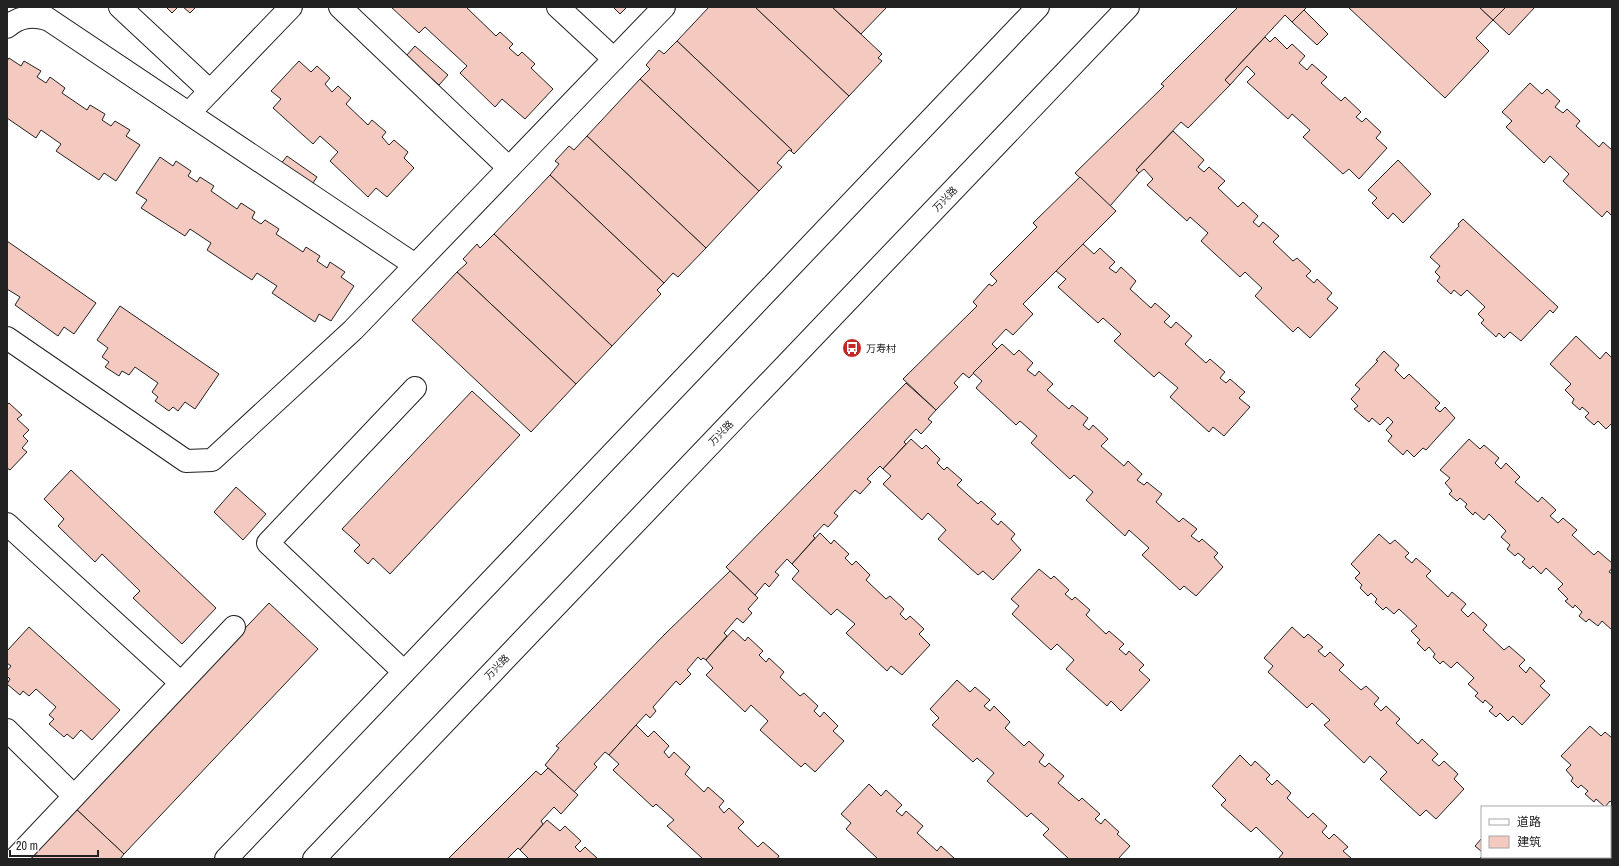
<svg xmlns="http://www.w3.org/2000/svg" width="1619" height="866" font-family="'Archivo Narrow','Noto Sans SC',sans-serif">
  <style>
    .building { fill: #f3c9c0; stroke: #222 }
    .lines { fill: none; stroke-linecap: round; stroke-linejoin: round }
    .minor-casing { stroke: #222; stroke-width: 24 }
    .major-casing { stroke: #222; stroke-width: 24 }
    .minor { stroke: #fff; stroke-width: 22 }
    .major { stroke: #fff; stroke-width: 22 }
    .labels { text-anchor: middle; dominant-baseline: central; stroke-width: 3; stroke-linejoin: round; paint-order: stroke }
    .street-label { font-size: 10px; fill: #222; stroke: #fff }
    .poi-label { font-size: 10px; fill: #222; stroke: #fff; text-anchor: start }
  </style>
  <rect width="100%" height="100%" fill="#fff"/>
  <g class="building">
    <path d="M166 7H178L172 13Z"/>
    <path d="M183 7H196L190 13Z"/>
    <path d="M391 7H466L496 36 500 32 513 44 509 48 518 56 522 52 535 64 531 68 553 89 525 119 502 99 495 107 460 73 467 66 425 27 419 33Z"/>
    <path d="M613 7H627L620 14Z"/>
    <path d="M709 7H755L849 96 794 154 791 151 792 150 677 41Z"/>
    <path d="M755 7H832L882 54 878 58 882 61 849 96Z"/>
    <path d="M832 7H887L861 34Z"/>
    <path d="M1238 7H1307L1292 22 1285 15 1225 80 1230 85 1188 128 1181 122 1136 170 1139 173 1110 206 1075 173 1164 86 1161 84Z"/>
    <path d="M1348 7H1479L1493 20 1476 38 1489 51 1445 98Z"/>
    <path d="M1479 7H1506L1493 20Z"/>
    <path d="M1506 7H1535L1509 35 1493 20Z"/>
    <path d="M1304 10 1328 34 1317 45 1292 22Z"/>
    <path d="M1265 37 1270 42 1275 37 1287 49 1292 44 1305 56 1299 63 1307 70 1312 64 1327 77 1321 83 1341 101 1345 97 1361 112 1356 117 1362 122 1366 118 1381 132 1376 138 1387 148 1359 179 1349 169 1343 174 1303 137 1310 130 1292 114 1288 119 1247 82 1255 74 1247 66 1230 85 1225 80Z"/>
    <path d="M677 41 792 150 791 151 789 150 777 163 782 167 759 191 640 79 650 69 646 65 659 50 664 54Z"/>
    <path d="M415 46 448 75 439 85 406 56Z"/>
    <path d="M9 58 21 66 24 61 41 71 37 77 46 83 50 77 65 88 62 93 87 110 90 105 105 114 102 120 111 126 115 121 130 130 126 136 140 145 116 181 104 173 99 180 56 151 61 144 41 130 36 138 7 118V61Z"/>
    <path d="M299 61 311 72 317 66 330 78 325 84 332 92 338 86 351 98 346 104 368 125 372 120 386 132 382 137 389 145 394 140 408 152 404 158 414 168 387 197 376 188 368 197 330 161 338 152 320 136 313 144 273 108 281 99 271 91Z"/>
    <path d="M640 79 759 191 706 248 587 136Z"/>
    <path d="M1530 83 1542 94 1547 89 1560 101 1555 107 1563 113 1567 109 1580 121 1576 126 1599 147 1603 142 1612 150V216L1607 211 1602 217 1563 181 1569 174 1550 156 1544 163 1506 127 1512 121 1502 112Z"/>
    <path d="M1173 131 1204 160 1198 167 1204 172 1209 167 1225 181 1218 188 1238 207 1243 202 1258 216 1253 222 1259 227 1263 222 1279 236 1273 242 1293 261 1297 258 1311 271 1306 276 1314 283 1317 279 1332 293 1327 299 1338 308 1310 338 1298 327 1293 332 1255 296 1262 288 1245 272 1240 277 1201 241 1208 233 1190 217 1187 221 1147 185 1153 179 1144 169 1139 173 1136 170Z"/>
    <path d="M587 136 706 248 678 277 673 273 664 283 550 175 559 164 555 161 569 146 574 150Z"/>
    <path d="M287 156 317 177 311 186 280 165Z"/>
    <path d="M160 157 173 166 176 161 191 171 188 176 197 182 200 177 214 186 211 191 237 209 241 203 255 212 252 218 261 224 265 220 279 229 276 234 303 252 306 247 320 256 317 261 327 268 330 262 345 272 341 277 354 286 331 321 319 314 315 322 272 293 277 286 257 273 252 280 207 250 211 243 190 229 185 236 141 208 147 200 136 193Z"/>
    <path d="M1398 160 1431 194 1403 223 1393 213 1388 219 1372 203 1377 198 1368 190Z"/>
    <path d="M550 175 664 283 657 290 661 294 612 346 494 234Z"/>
    <path d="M1080 177 1116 211 1023 304 1033 314 1013 335 1006 329 992 344 997 349 969 378 963 373 954 383 958 387 936 410 903 379 977 306 973 302 989 284 992 286 997 281 990 274 1037 227 1033 223Z"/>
    <path d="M1463 219 1558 307 1553 313 1550 310 1521 341 1510 332 1504 338 1499 333 1496 337 1481 323 1484 320 1478 314 1485 307 1467 290 1461 296 1454 290 1451 294 1437 281 1440 277 1435 272 1440 266 1430 257 1459 226 1458 224Z"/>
    <path d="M494 234 612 346 576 384 457 272 467 263 463 259 477 244 480 248Z"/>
    <path d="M7 241 96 303 74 334 64 327 58 336 15 305 20 297 7 289Z"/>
    <path d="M1083 244 1094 254 1100 248 1115 262 1109 268 1116 273 1121 267 1136 281 1130 289 1151 308 1155 303 1170 316 1164 322 1171 328 1176 322 1192 336 1185 344 1206 363 1210 359 1225 372 1220 378 1226 383 1230 379 1245 392 1239 398 1250 407 1224 436 1213 427 1209 432 1170 397 1178 388 1159 372 1154 377 1114 341 1121 334 1103 318 1098 323 1058 287 1066 279 1056 271Z"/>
    <path d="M457 272 576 384 531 432 412 320Z"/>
    <path d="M120 306 219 374 195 409 185 402 178 411 173 407 169 411 155 401 158 397 152 392 158 383 135 367 129 375 122 371 119 376 105 367 109 362 102 357 108 348 97 340Z"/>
    <path d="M1576 336 1600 359 1606 352 1612 358V423L1606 429 1598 421 1594 425 1585 417 1589 413 1582 407 1580 410 1572 403 1574 399 1565 390 1571 384 1550 364Z"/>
    <path d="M1002 344 1014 355 1019 350 1033 363 1027 370 1035 376 1039 371 1053 384 1047 390 1069 409 1072 405 1088 418 1083 425 1089 430 1093 425 1108 439 1101 446 1124 466 1128 461 1142 474 1137 480 1144 485 1147 482 1162 494 1156 502 1179 522 1183 518 1197 529 1191 536 1199 542 1202 539 1218 553 1214 557 1223 567 1196 596 1184 586 1180 590 1142 555 1149 548 1129 530 1125 536 1086 500 1093 492 1074 475 1070 479 1031 443 1037 436 1020 421 1016 425 976 388 982 381 973 373Z"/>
    <path d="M1384 351 1399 365 1395 370 1404 379 1409 374 1440 403 1435 408 1440 412 1445 407 1455 418 1426 450 1423 448 1414 457 1407 450 1403 455 1388 441 1392 436 1386 430 1393 422 1388 417 1380 425 1372 418 1369 422 1354 409 1358 406 1351 399 1360 389 1355 385 1378 361 1376 360Z"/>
    <path d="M906 383 936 410 928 419 932 422 921 434 916 429 904 442 906 444 883 469 880 466 867 479 871 482 860 494 855 490 834 513 838 516 828 527 824 524 813 536 815 538 792 564 787 559 775 572 779 575 769 587 765 583 755 595 726 567Z"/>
    <path d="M472 391 520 435 390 574 373 558 368 564 354 551 360 545 342 529Z"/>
    <path d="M9 403 22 415 17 419 29 430 23 436 28 441 22 448 27 452 10 470 7 468V405Z"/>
    <path d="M911 439 922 449 926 445 940 459 937 463 944 470 947 467 962 480 957 485 978 504 981 501 996 514 991 519 998 525 1001 521 1015 534 1011 539 1021 550 993 580 983 571 978 575 938 539 946 530 928 513 922 520 883 484 891 476 883 469Z"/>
    <path d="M1469 439 1480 449 1484 445 1499 458 1495 463 1501 469 1506 463 1520 477 1515 482 1538 502 1542 497 1556 510 1550 516 1558 523 1563 518 1577 530 1572 535 1594 555 1598 551 1612 563V568L1609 572 1612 574V630L1602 621 1598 626 1589 619 1586 622 1579 616 1582 612 1575 605 1573 608 1565 601 1568 599 1558 589 1563 584 1546 568 1541 574 1533 566 1530 569 1522 562 1525 559 1518 553 1515 556 1507 549 1510 545 1501 537 1506 531 1489 514 1484 520 1475 512 1473 515 1465 507 1467 504 1460 498 1457 501 1449 494 1452 491 1445 483 1450 478 1440 470Z"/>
    <path d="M71 470 216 608 182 644 133 598 140 591 102 554 95 562 58 526 64 519 44 499Z"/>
    <path d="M236 487 266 514 243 540 214 512Z"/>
    <path d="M820 533 831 544 834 540 849 554 845 558 852 565 856 561 870 575 866 580 886 599 890 596 904 609 900 614 906 620 910 616 924 629 919 634 930 645 902 675 891 666 887 671 846 633 855 624 837 609 831 615 792 579 799 571 792 564Z"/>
    <path d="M1379 534 1390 544 1395 540 1409 553 1405 557 1412 563 1416 558 1431 571 1426 576 1448 597 1452 592 1466 604 1461 610 1468 617 1473 612 1487 625 1483 630 1504 650 1509 646 1525 660 1519 666 1526 673 1530 667 1545 681 1540 686 1550 695 1522 725 1513 716 1508 721 1500 713 1496 717 1489 711 1493 707 1485 700 1483 703 1475 696 1478 693 1468 684 1474 678 1457 662 1451 668 1443 661 1440 664 1433 657 1435 654 1429 647 1425 651 1417 643 1420 640 1411 631 1417 626 1399 609 1394 614 1386 607 1383 610 1375 602 1377 599 1371 593 1368 596 1360 588 1362 585 1355 578 1360 573 1351 564Z"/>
    <path d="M1039 569 1051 579 1054 576 1069 590 1065 594 1072 600 1075 597 1090 610 1086 615 1106 634 1109 631 1124 644 1119 649 1126 655 1129 651 1144 665 1139 670 1150 680 1121 711 1111 701 1107 706 1066 669 1074 660 1057 644 1051 650 1012 614 1019 606 1011 599Z"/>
    <path d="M730 571 758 598 748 609 752 613 743 623 737 618 724 633 727 636 706 660 703 658 701 660 698 657 687 670 691 674 680 685 676 681 653 707 656 711 650 718 646 714 609 755 605 752 594 764 597 767 574 792 545 765 559 748 556 746 666 633Z"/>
    <path d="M269 603 318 649 124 854 75 808Z"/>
    <path d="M29 627 120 710 92 740 81 730 73 739 67 734 64 737 49 724 54 719 49 715 56 707 36 689 29 696 23 691 20 695 7 684 10 679 7 676V671L11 666 7 663V651Z"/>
    <path d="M1292 627 1304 638 1308 634 1323 647 1318 651 1325 657 1330 652 1344 665 1339 670 1361 690 1366 686 1379 698 1374 704 1381 711 1386 706 1400 719 1396 723 1418 744 1422 739 1438 754 1432 760 1439 766 1444 761 1458 774 1454 779 1464 789 1436 819 1426 810 1420 816 1380 779 1387 772 1370 756 1364 763 1324 725 1330 720 1312 703 1307 708 1268 672 1273 666 1264 658Z"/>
    <path d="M733 630 745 641 748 637 763 651 759 655 766 662 769 658 784 672 780 677 800 696 804 693 818 706 814 711 820 717 824 712 838 726 833 731 844 741 815 772 805 763 801 767 760 730 768 721 751 705 745 712 706 675 713 668 706 660Z"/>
    <path d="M957 680 970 692 975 687 990 700 984 706 990 711 994 706 1010 722 1005 728 1024 746 1029 741 1044 755 1039 762 1045 767 1049 763 1064 776 1058 783 1079 801 1082 798 1100 814 1095 819 1101 824 1105 819 1119 832 1117 834 1130 846 1118 859H1069L1043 835 1049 829 1031 813 1027 817 987 781 994 773 977 758 973 762 932 725 939 718 930 709Z"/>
    <path d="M636 725 648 737 654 731 669 746 664 752 669 758 674 752 690 767 685 774 704 792 708 787 724 801 719 807 724 813 729 808 744 822 738 828 758 847 763 842 779 856 777 859H703L667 826 674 820 656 804 653 807 613 770 619 764 609 755Z"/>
    <path d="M1590 726 1601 736 1605 732 1612 738V803L1610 801 1605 807 1596 799 1594 802 1585 794 1588 791 1581 785 1578 788 1571 781 1573 778 1566 770 1571 765 1561 756Z"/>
    <path d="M1240 755 1251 766 1255 761 1270 775 1266 779 1272 785 1277 780 1291 793 1287 798 1308 818 1313 813 1327 826 1322 832 1329 839 1334 834 1348 847 1343 851 1352 859H1278L1283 853 1256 827 1251 832 1221 805 1226 800 1212 786Z"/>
    <path d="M548 768 578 795 561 814 554 807 541 821 543 824 520 850 518 848 507 859H448L536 771 541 775Z"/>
    <path d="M869 784 881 796 886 790 902 805 896 811 902 816 906 811 923 826 917 833 937 851 941 846 955 859H878L846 829 851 823 841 814Z"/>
    <path d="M75 808 124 854 120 859H27Z"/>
    <path d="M547 820 560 831 565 826 581 841 575 847 580 852 585 847 598 859H529L520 850Z"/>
    <path d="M1482 838V852L1475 846Z"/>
    <path d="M1482 856V857H1551V859H1479Z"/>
  </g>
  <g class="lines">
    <defs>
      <g id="minor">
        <path d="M30 7 415 265"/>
        <path d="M120 7 210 91"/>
        <path d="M340 7 509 168"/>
        <path d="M558 7 614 59"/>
        <path d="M7 27C19 16 32 15 47 19"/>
        <path d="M189 113 291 7"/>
        <path d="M7 338 186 461 212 460 353 330 664 7"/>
        <path d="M7 524 181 683"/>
        <path d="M404 672 268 543 415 388"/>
        <path d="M7 730 74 796"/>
        <path d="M15 859 234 627"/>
      </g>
      <g id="major">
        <path d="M226 859 1038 7"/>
        <path d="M314 859 1128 7"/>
      </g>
    </defs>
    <use href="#minor" class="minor-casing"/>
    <use href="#major" class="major-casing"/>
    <use href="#minor" class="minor"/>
    <use href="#major" class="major"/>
  </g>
  <defs>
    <symbol id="bus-disc" viewBox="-11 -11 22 22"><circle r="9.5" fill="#c62828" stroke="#fff"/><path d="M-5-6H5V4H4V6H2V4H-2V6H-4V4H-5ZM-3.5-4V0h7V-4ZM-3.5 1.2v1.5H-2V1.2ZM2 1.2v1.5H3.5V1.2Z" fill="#fff"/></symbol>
  </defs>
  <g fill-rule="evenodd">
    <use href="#bus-disc" x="841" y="337" width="22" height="22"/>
  </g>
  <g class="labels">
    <g class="street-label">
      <text transform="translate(945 199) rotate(-46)">万兴路</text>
      <text transform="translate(721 433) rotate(-46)">万兴路</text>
      <text transform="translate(497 667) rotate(-46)">万兴路</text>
    </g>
    <g class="poi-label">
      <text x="866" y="348">万寿村</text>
    </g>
  </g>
  <rect width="1619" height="866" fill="none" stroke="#222222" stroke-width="16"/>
  <rect x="1481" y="806" width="130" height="52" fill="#ffffff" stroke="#a7a7a7"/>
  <rect x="1489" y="819" width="20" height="6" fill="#ffffff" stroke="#a7a7a7"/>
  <text x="1517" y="826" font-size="12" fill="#222222">道路</text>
  <rect x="1489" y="836" width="20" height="12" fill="#f3c9c0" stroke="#a7a7a7"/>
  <text x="1517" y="846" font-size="12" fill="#222222">建筑</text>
  <path d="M10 850v6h88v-6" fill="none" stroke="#222222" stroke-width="2"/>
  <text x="16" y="850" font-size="12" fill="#222222" stroke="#ffffff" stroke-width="3" paint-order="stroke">20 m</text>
</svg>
